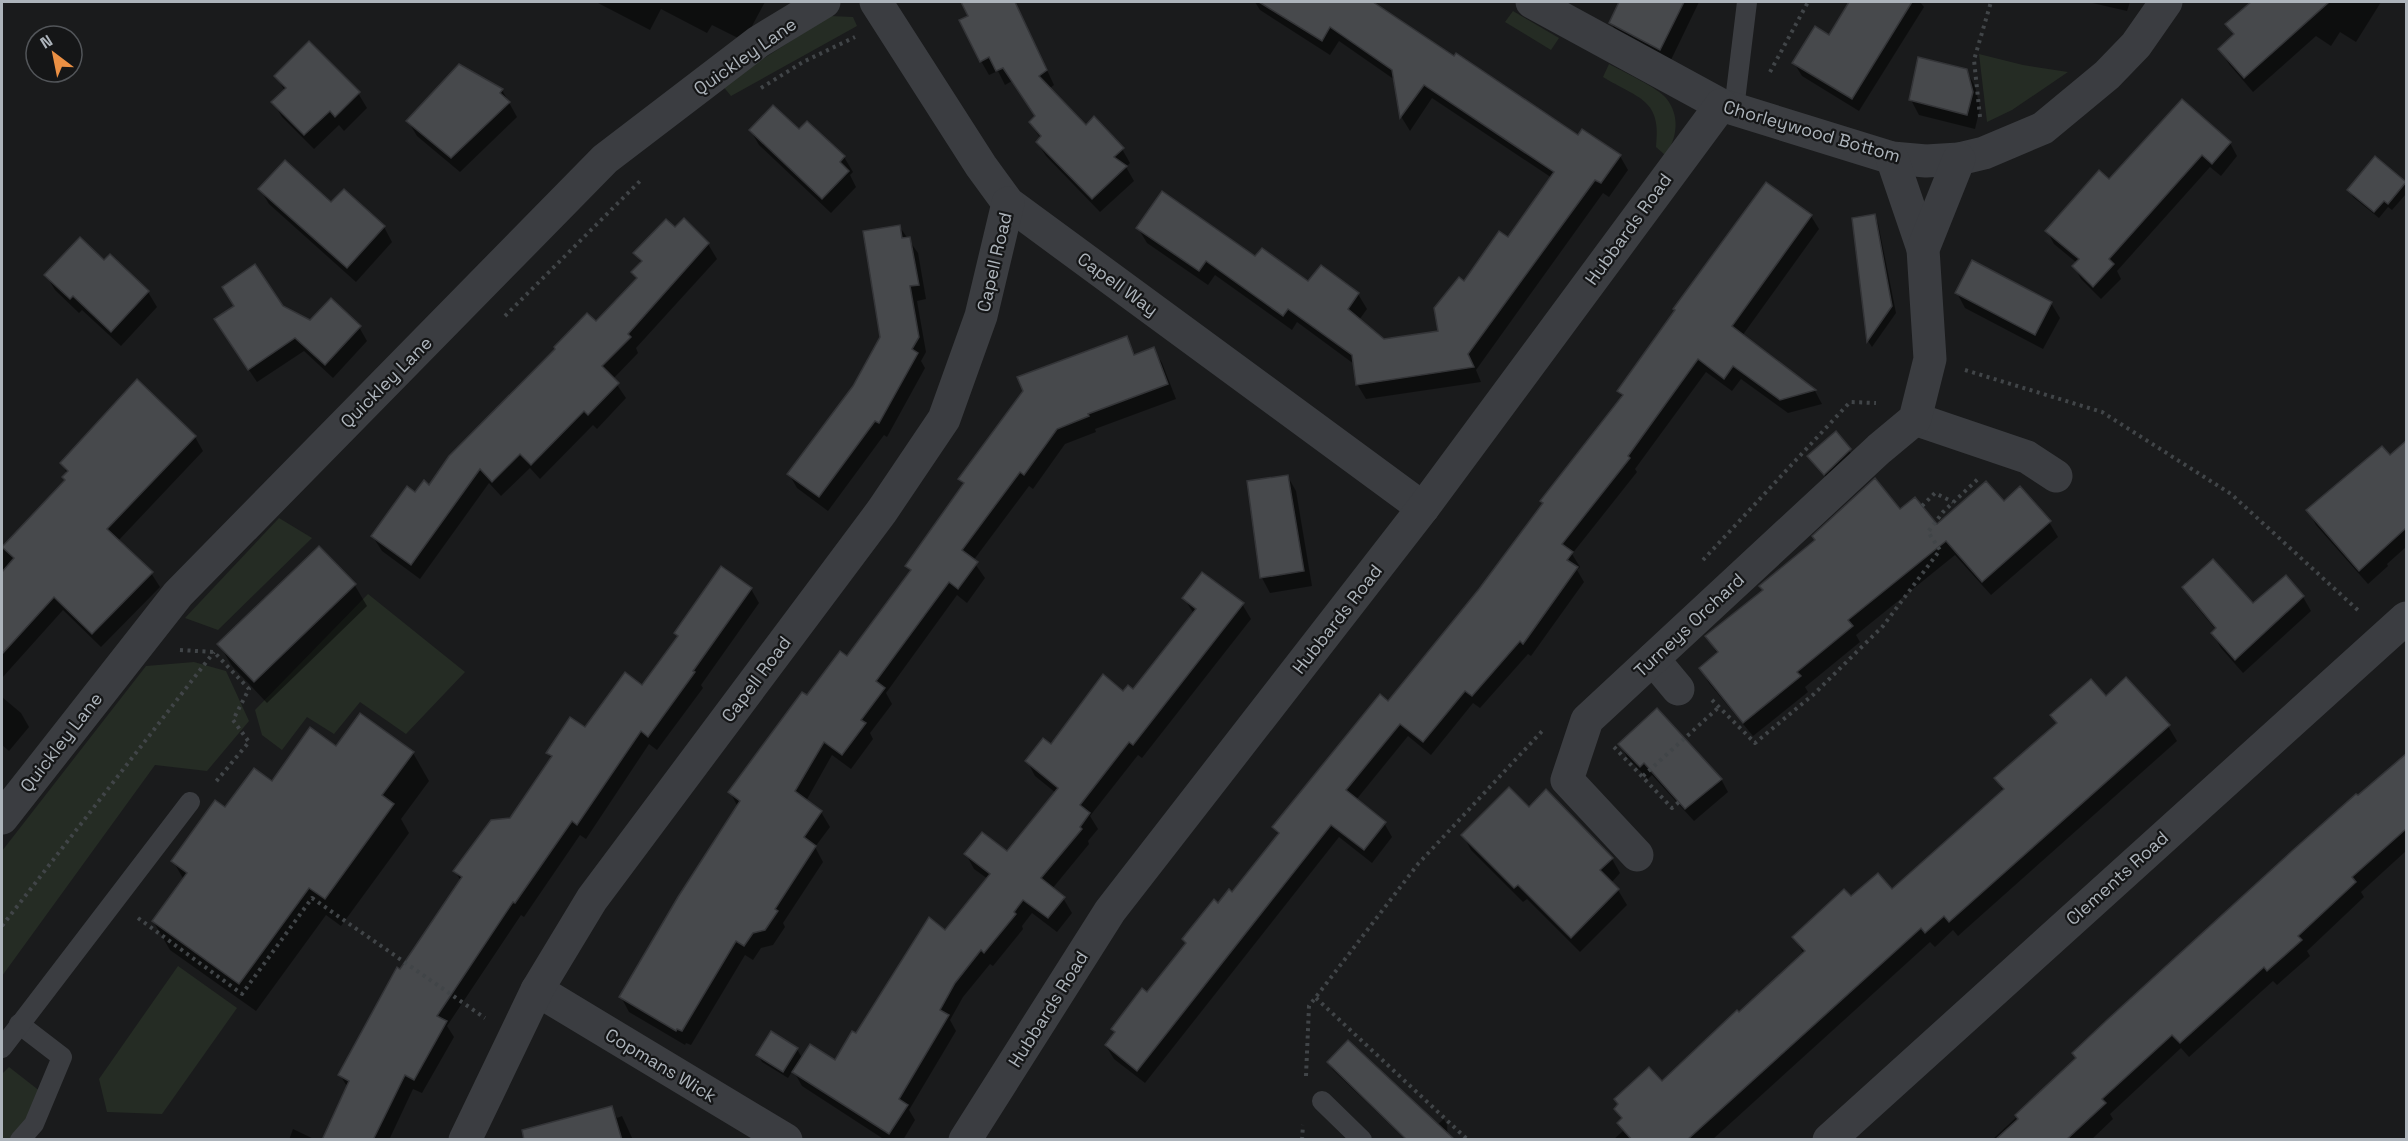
<svg xmlns="http://www.w3.org/2000/svg" width="2408" height="1141" font-family="'Space Grotesk',sans-serif">
  <style>
    .green { fill: #252c24 }
    .shadow { fill: #0007 }
    .building { fill: #47494c; stroke: #343538; stroke-width: 1.5 }
    .lines { fill: none; stroke-linecap: round; stroke-linejoin: round }
    .path { stroke: #414548; stroke-width: 4; stroke-dasharray: 3 4.5; stroke-linecap: butt }
    .service { stroke: #3b3d41; stroke-width: 20 }
    .minor { stroke: #3b3d41; stroke-width: 33 }
    .labels { text-anchor: middle; dominant-baseline: central; stroke-width: 4.5; stroke-linejoin: round; paint-order: stroke }
    .street-label { font-size: 18px; fill: #adb4bb; stroke: #151617 }
  </style>
  <rect width="100%" height="100%" fill="#1a1b1c"/>
  <g class="green">
    <path d="M1513 11 1559 38 1551 50 1505 22Z"/>
    <path d="M830 16 853 17 857 26 731 96 722 85Z"/>
    <path d="M1979 54 2023 65 2068 72 2012 110 1987 122Z"/>
    <path d="M1609 64C1622 71 1658 88 1666 98 1680 115 1678 138 1665 155L1656 147C1662 99 1639 99 1603 77Z"/>
    <path d="M279 518 312 538 218 630 185 618Z"/>
    <path d="M368 594 465 672 406 734 360 702 334 734 307 717 282 750 262 735 255 710Z"/>
    <path d="M194 662 226 671 249 721 207 771 155 765 2 976V851L146 666Z"/>
    <path d="M178 966 237 1008 162 1114 107 1112 99 1079Z"/>
    <path d="M9 1067 41 1092 23 1125 10 1139H2V1074Z"/>
  </g>
  <g class="shadow">
    <path d="M596 2H765L744 41 712 25 707 33 661 9 650 30Z"/>
    <path d="M962 2H1015L1054 85 1049 89 1086 127 1122 149 1130 163 1126 167 1134 181 1100 212 1046 156 1037 142 1041 139 1030 123 1036 117 1012 81 1005 85 998 71 989 75 981 61 970 16Z"/>
    <path d="M1255 2H1356L1361 4 1363 2H1370L1578 137 1620 156 1628 170 1609 197 1603 193 1476 370 1481 382 1366 399 1357 384 1354 364 1297 322 1292 330 1215 275 1208 285 1147 243 1138 228 1256 258 1308 283 1321 267 1358 294 1367 309 1359 320 1384 340 1440 332 1464 283 1508 239 1552 178 1432 98 1410 131 1402 118 1395 80 1339 41 1330 55 1260 10Z"/>
    <path d="M1621 2 1625 3 1626 2H1699L1669 64 1620 38 1611 23Z"/>
    <path d="M1859 2H1920L1924 7 1859 111 1802 76 1794 63 1829 37 1843 24Z"/>
    <path d="M2088 2H2130L2127 11Z"/>
    <path d="M2254 2H2381L2356 42 2340 32 2331 46 2316 36 2253 92 2229 64 2220 49 2234 37 2227 25Z"/>
    <path d="M1966 70 1975 86 1980 108 1975 129 1919 115 1911 100Z"/>
    <path d="M276 76 358 93 367 108 344 131 339 125 314 149 282 117 273 102 285 91Z"/>
    <path d="M502 90 517 117 460 172 417 136 408 121Z"/>
    <path d="M807 123 844 157 853 172 850 175 856 187 831 213 759 145 751 131H799Z"/>
    <path d="M2230 143 2237 156 2221 176 2210 167 2117 271 2121 279 2101 299 2081 279 2074 266 2077 263 2054 244 2047 231 2109 181Z"/>
    <path d="M2375 158 2406 186V194L2392 210 2388 207 2379 218 2353 197 2349 190Z"/>
    <path d="M260 189 332 205 384 227 392 242 356 282 269 204Z"/>
    <path d="M1811 216 1819 229 1742 336 1815 391 1822 404 1788 413 1741 379 1732 391 1706 372 1635 469 1637 472 1572 554 1580 567 1577 570 1584 582 1531 656 1528 654 1480 708 1473 703 1431 755 1408 736 1356 800 1384 823 1392 837 1372 863 1339 837 1145 1083 1114 1059 1106 1046 1116 1034 1113 1029 1147 994 1187 945 1184 940 1232 894 1279 836 1273 827 1388 703 1480 590 1544 505 1542 502 1623 398 1618 391Z"/>
    <path d="M1874 216 1878 223 1896 313 1872 347 1868 341 1854 219Z"/>
    <path d="M899 226 918 253 926 299 917 301 926 352 921 361 925 368 887 437 884 435 828 511 797 488 789 474 854 387 881 337Z"/>
    <path d="M675 230 708 244 717 259 636 348 638 353 613 379 626 398 597 429 593 425 540 479 530 468 501 496 489 483 420 579 382 551 373 537 415 494 430 487 637 280 633 273 642 264 635 253Z"/>
    <path d="M110 257 148 292 157 307 121 346 82 310 79 313 55 290 46 275 104 262Z"/>
    <path d="M1957 293 2051 303 2060 318 2043 349 1965 308Z"/>
    <path d="M282 307 310 321 359 327 367 341 333 378 304 351 257 382 224 333Z"/>
    <path d="M1126 338 1136 356 1153 349 1162 363 1176 399 1095 429 1096 432 1065 444 1033 489 1029 486 973 561 985 578 967 603 957 595 886 693 892 704 870 733 873 739 851 769 832 755 806 801 821 812 830 827 815 847 823 862 783 923 785 927 773 945 761 948 753 960 745 955 691 1045 686 1043 685 1045 629 1012 621 997 738 807 730 792 807 697 848 658 911 572 907 566 964 486 960 479Z"/>
    <path d="M1835 433 1854 457 1829 481 1809 456Z"/>
    <path d="M195 437 203 451 118 541 151 573 160 587 101 647 63 610 2 678V551L66 481 67 474 62 463Z"/>
    <path d="M2406 443V547L2387 564 2388 566 2368 584 2316 525 2308 510 2390 457Z"/>
    <path d="M1288 477 1296 491 1312 586 1270 593 1262 578 1248 482Z"/>
    <path d="M2004 503 2049 522 2058 537 1991 595 1955 555 1856 635 1860 642 1805 687 1808 692 1753 736 1709 683 1701 669 1718 655 1707 637 1900 511 1937 526Z"/>
    <path d="M2286 577 2303 597 2311 611 2243 673 2221 648 2213 634 2216 630 2192 601 2183 587 2253 605Z"/>
    <path d="M354 584 367 606 267 703 232 666 219 644Z"/>
    <path d="M751 589 759 603 701 685 703 688 657 750 649 744 586 839 580 835 524 917 521 915 447 1026 454 1037 422 1093 413 1089 389 1140H324L348 1088 340 1075 401 971 461 881 455 871 511 820 551 759 548 753 585 729 642 687 678 638 676 633Z"/>
    <path d="M1184 598 1242 604 1251 619 1142 758 1138 755 1090 816 1098 829 1088 841 1089 844 1052 889 1063 898 1072 913 1057 932 1032 913 1022 926 1023 929 993 966 990 964 963 997 950 1020 956 1031 909 1110 915 1120 903 1140H885L802 1086 793 1070 788 1078 762 1062 758 1055 797 1049 802 1058 835 1063 988 879 974 869 966 854H1007L1056 793 1035 776 1027 761 1123 693 1133 691 1194 614Z"/>
    <path d="M2 697 21 713 29 727 9 751 2 745Z"/>
    <path d="M360 715 413 753 429 781 401 819 409 833 341 926 326 915 256 1011 170 950 153 921 184 880 173 861 225 809 336 748Z"/>
    <path d="M2052 715 2168 726 2177 741 1958 936 1953 930 1935 947 1930 942 1712 1140H1613L1623 1131 1618 1123 1622 1120 1615 1109 1661 1083 1804 954 1794 937 1851 898 1892 891 2003 791 1996 779 2057 724Z"/>
    <path d="M1620 744 1721 779 1728 792 1694 821 1652 775 1648 779 1627 757Z"/>
    <path d="M2406 756V851L2361 892 2364 897 2307 951 2310 956 2277 985 2273 981 2189 1057 2181 1048 2110 1114 2113 1119 2091 1140H1992L2358 798Z"/>
    <path d="M1529 809 1612 859 1620 873 1611 883 1618 890 1627 905 1580 952 1527 899 1523 902 1471 850 1463 835Z"/>
    <path d="M1329 1063 1437 1125 1444 1119 1447 1125 1448 1140H1406L1333 1070Z"/>
    <path d="M611 1108 617 1118 622 1116 633 1140H537Z"/>
    <path d="M293 1129 316 1140H289Z"/>
  </g>
  <g class="building">
    <path d="M961 2H1015L1047 70 1039 76 1086 125 1094 116 1124 148 1114 157 1127 166 1092 199 1036 142 1041 136 1029 122 1035 116 1003 68 996 71 989 57 980 62 959 20 968 16Z"/>
    <path d="M1259 2H1373L1454 56 1456 53 1578 135 1582 129 1621 155 1601 183 1595 180 1468 354 1474 367 1356 385 1352 355 1288 309 1283 316 1206 261 1199 271 1136 228 1162 191 1255 256 1262 248 1308 281 1321 265 1359 293 1348 309 1384 339 1397 337 1438 331 1434 308 1459 277 1464 281 1499 231 1508 237 1554 172 1424 85 1400 118 1392 70 1330 27 1322 41Z"/>
    <path d="M1619 2H1684L1660 50 1609 23Z"/>
    <path d="M1849 2H1912L1852 99 1792 63 1815 26 1829 35Z"/>
    <path d="M2251 2H2329L2244 78 2218 49 2234 34 2225 24Z"/>
    <path d="M309 41 360 92 335 117 330 111 304 135 271 102 286 88 274 76Z"/>
    <path d="M1918 57 1967 69 1973 92 1967 115 1909 100Z"/>
    <path d="M459 64 503 89 500 93 510 102 451 158 406 121Z"/>
    <path d="M2182 99 2231 142 2212 164 2202 155 2109 259 2114 264 2093 287 2072 266 2079 259 2045 231 2099 170 2109 179Z"/>
    <path d="M773 105 799 129 807 121 845 156 840 162 849 171 822 199 749 130Z"/>
    <path d="M2375 156 2406 182 2388 204 2384 201 2374 212 2347 190Z"/>
    <path d="M285 160 331 202 344 189 385 226 347 268 258 189Z"/>
    <path d="M1766 182 1812 215 1732 326 1816 390 1780 400 1733 366 1724 379 1698 359 1628 456 1630 458 1562 544 1573 552 1567 560 1578 567 1523 644 1520 641 1472 696 1465 691 1423 742 1400 724 1346 790 1386 822 1364 850 1331 825 1137 1071 1105 1045 1115 1032 1111 1029 1142 988 1147 992 1186 943 1182 939 1214 899 1218 903 1229 889 1232 892 1279 833 1272 827 1380 694 1388 701 1479 589 1543 503 1540 501 1623 395 1617 391 1675 310 1673 309Z"/>
    <path d="M1875 214 1892 306 1867 342 1852 218Z"/>
    <path d="M684 218 709 243 628 334 631 337 602 366 619 383 588 415 584 411 531 465 520 454 492 482 480 469 411 565 371 536 407 486 415 492 424 480 429 485 449 456 555 349 554 347 587 313 596 321 637 278 631 272 642 261 633 253 666 219 675 227Z"/>
    <path d="M900 225 902 238 910 237 919 285 910 286 919 337 912 349 918 353 879 423 875 421 819 497 787 474 853 386 880 337 863 231Z"/>
    <path d="M80 237 104 260 110 254 149 291 111 332 73 296 70 299 44 275Z"/>
    <path d="M1972 260 2052 302 2035 335 1955 293Z"/>
    <path d="M255 264 283 306 310 320 331 298 361 326 325 365 295 338 248 370 214 319 234 306 222 287Z"/>
    <path d="M1127 336 1134 355 1154 347 1168 384 1088 414 1089 416 1057 429 1024 475 1020 472 962 550 978 562 958 589 949 582 876 681 885 688 861 720 866 723 842 755 824 742 795 791 822 811 804 837 816 846 775 909 778 911 765 930 753 933 744 946 736 941 682 1031 677 1029 676 1031 619 997 678 897 740 801 728 792 802 692 807 695 840 651 847 656 911 570 905 566 964 483 958 479 1023 391 1017 377Z"/>
    <path d="M137 379 196 436 107 529 153 572 92 634 54 597 2 654V572L14 558 2 547 65 480 62 477 68 471 60 463Z"/>
    <path d="M1836 431 1851 449 1824 475 1807 456Z"/>
    <path d="M2406 441V528L2359 571 2306 510 2382 446 2390 455Z"/>
    <path d="M1288 475 1304 571 1260 578 1247 481Z"/>
    <path d="M1875 478 1900 509 1915 497 1937 524 1986 481 2004 501 2020 486 2051 521 1982 582 1946 541 1848 620 1853 626 1797 672 1801 676 1743 723 1699 668 1718 652 1705 636 1763 590 1759 586 1815 540 1812 536Z"/>
    <path d="M319 546 356 584 254 682 217 644Z"/>
    <path d="M2213 559 2253 603 2286 575 2304 596 2235 660 2211 633 2216 628 2182 587Z"/>
    <path d="M721 566 752 588 693 671 695 672 648 737 641 731 577 825 572 821 515 903 513 902 437 1016 447 1021 414 1080 405 1075 373 1140H322L349 1081 338 1075 397 967 400 969 462 877 453 871 491 820 510 818 552 756 546 753 570 717 585 727 625 672 642 685 678 636 674 633Z"/>
    <path d="M1202 572 1244 603 1133 745 1129 742 1080 805 1090 813 1080 827 1082 829 1041 878 1065 897 1048 918 1023 900 1014 912 1016 914 984 953 981 950 955 983 940 1010 949 1015 899 1099 908 1105 889 1134 792 1072 810 1044 835 1060 852 1031 856 1033 929 917 945 930 990 874 964 854 982 832 1007 851 1058 788 1025 761 1043 738 1051 744 1103 674 1123 691 1128 685 1133 689 1196 609 1182 598Z"/>
    <path d="M2126 677 2170 725 1949 922 1944 916 1925 933 1921 928 1687 1140H1632L1617 1123 1622 1118 1614 1109 1618 1104 1614 1099 1649 1067 1662 1081 1737 1010 1739 1012 1805 951 1792 937 1844 889 1851 896 1878 873 1892 889 2004 789 1994 778 2057 723 2050 715 2091 679 2106 696Z"/>
    <path d="M1657 708 1722 779 1685 809 1644 763 1640 767 1618 744Z"/>
    <path d="M360 713 414 752 382 795 394 804 325 899 309 888 239 984 152 921 187 873 171 861 215 800 225 807 254 768 272 781 310 727 336 746Z"/>
    <path d="M2406 754V829L2352 877 2356 882 2298 936 2302 940 2267 971 2264 967 2180 1043 2172 1035 2102 1099 2106 1103 2066 1140H1995L2018 1119 2015 1115 2076 1058 2072 1053 2107 1020 2292 851 2356 794 2358 795Z"/>
    <path d="M1509 787 1529 807 1546 789 1613 858 1600 870 1619 889 1571 938 1518 885 1514 888 1461 835Z"/>
    <path d="M771 1031 798 1048 783 1072 756 1055Z"/>
    <path d="M1348 1040 1455 1140H1407L1327 1062Z"/>
    <path d="M612 1106 622 1140H524L522 1130Z"/>
  </g>
  <g class="lines">
    <g class="path">
      <path d="M1770 72 1808 2"/>
      <path d="M761 88 803 62 855 37"/>
      <path d="M1980 117 1974 60 1991 2"/>
      <path d="M505 316 642 179"/>
      <path d="M1965 370 2102 412 2231 494 2361 613"/>
      <path d="M1922 506 1935 493 1953 502"/>
      <path d="M1703 560 1850 402 1876 403"/>
      <path d="M180 650 214 652 249 689 233 720 249 742 214 784"/>
      <path d="M1712 700 1755 743 1814 694 1883 626 1940 550 1928 532 1943 512 1978 479"/>
      <path d="M1614 747 1672 808 1679 802"/>
      <path d="M1643 776 1719 707"/>
      <path d="M138 918 242 994 312 898 485 1018"/>
      <path d="M2 926 214 652"/>
      <path d="M1316 998 1468 1140"/>
      <path d="M1306 1076 1309 1006 1418 864 1544 729"/>
      <path d="M1302 1140 1303 1125"/>
    </g>
    <g class="service">
      <path d="M1734 109 1747 2"/>
      <path d="M19 1024 62 1057 34 1124 20 1140"/>
      <path d="M2 1048 190 802"/>
      <path d="M1322 1101 1362 1140"/>
    </g>
    <g class="minor">
      <path d="M876 2 981 166 1008 203 1423 508"/>
      <path d="M1532 2 1721 105 1892 158 1926 161 1959 159 1984 153 2043 128 2107 75 2136 45 2166 2"/>
      <path d="M1892 158 1923 249"/>
      <path d="M1915 419 2027 457 2056 476"/>
      <path d="M1653 659 1678 689"/>
      <path d="M2 818 178 594 605 159 758 42 824 2"/>
      <path d="M1637 855 1567 780 1587 720 1879 449 1915 419 1930 359 1923 249 1959 159"/>
      <path d="M537 990 786 1140"/>
      <path d="M465 1140 537 990 592 899 882 511 944 419 981 316 1008 203"/>
      <path d="M965 1140 1110 911 1423 508 1721 105"/>
      <path d="M1829 1140 2406 618"/>
    </g>
  </g>
  <g class="labels">
    <g class="street-label">
      <text transform="translate(745 56) rotate(-35)">Quickley Lane</text>
      <text transform="translate(1812 131) rotate(16)">Chorleywood Bottom</text>
      <text transform="translate(1628 229) rotate(-54)">Hubbards Road</text>
      <text transform="translate(994 262) rotate(-77)">Capell Road</text>
      <text transform="translate(1118 284) rotate(36)">Capell Way</text>
      <text transform="translate(386 382) rotate(-45)">Quickley Lane</text>
      <text transform="translate(1337 619) rotate(-52)">Hubbards Road</text>
      <text transform="translate(1689 625) rotate(-43)">Turneys Orchard</text>
      <text transform="translate(756 679) rotate(-53)">Capell Road</text>
      <text transform="translate(61 742) rotate(-52)">Quickley Lane</text>
      <text transform="translate(2117 878) rotate(-42)">Clements Road</text>
      <text transform="translate(1048 1009) rotate(-58)">Hubbards Road</text>
      <text transform="translate(661 1065) rotate(31)">Copmans Wick</text>
    </g>
  </g>
  <rect width="2408" height="1141" fill="none" stroke="#adb4bb" stroke-width="6"/>
  <g transform="translate(54 54) rotate(328)"><circle r="28" fill="#151617" stroke="#525559" stroke-width="1.5"/>
  <path d="M0-4.5L10 22L0 15L-10 22Z" fill="#eb9044"/>
  <text y="-9" font-size="16" font-weight="bold" text-anchor="middle" fill="#adb4bb">N</text>
  </g>
</svg>
